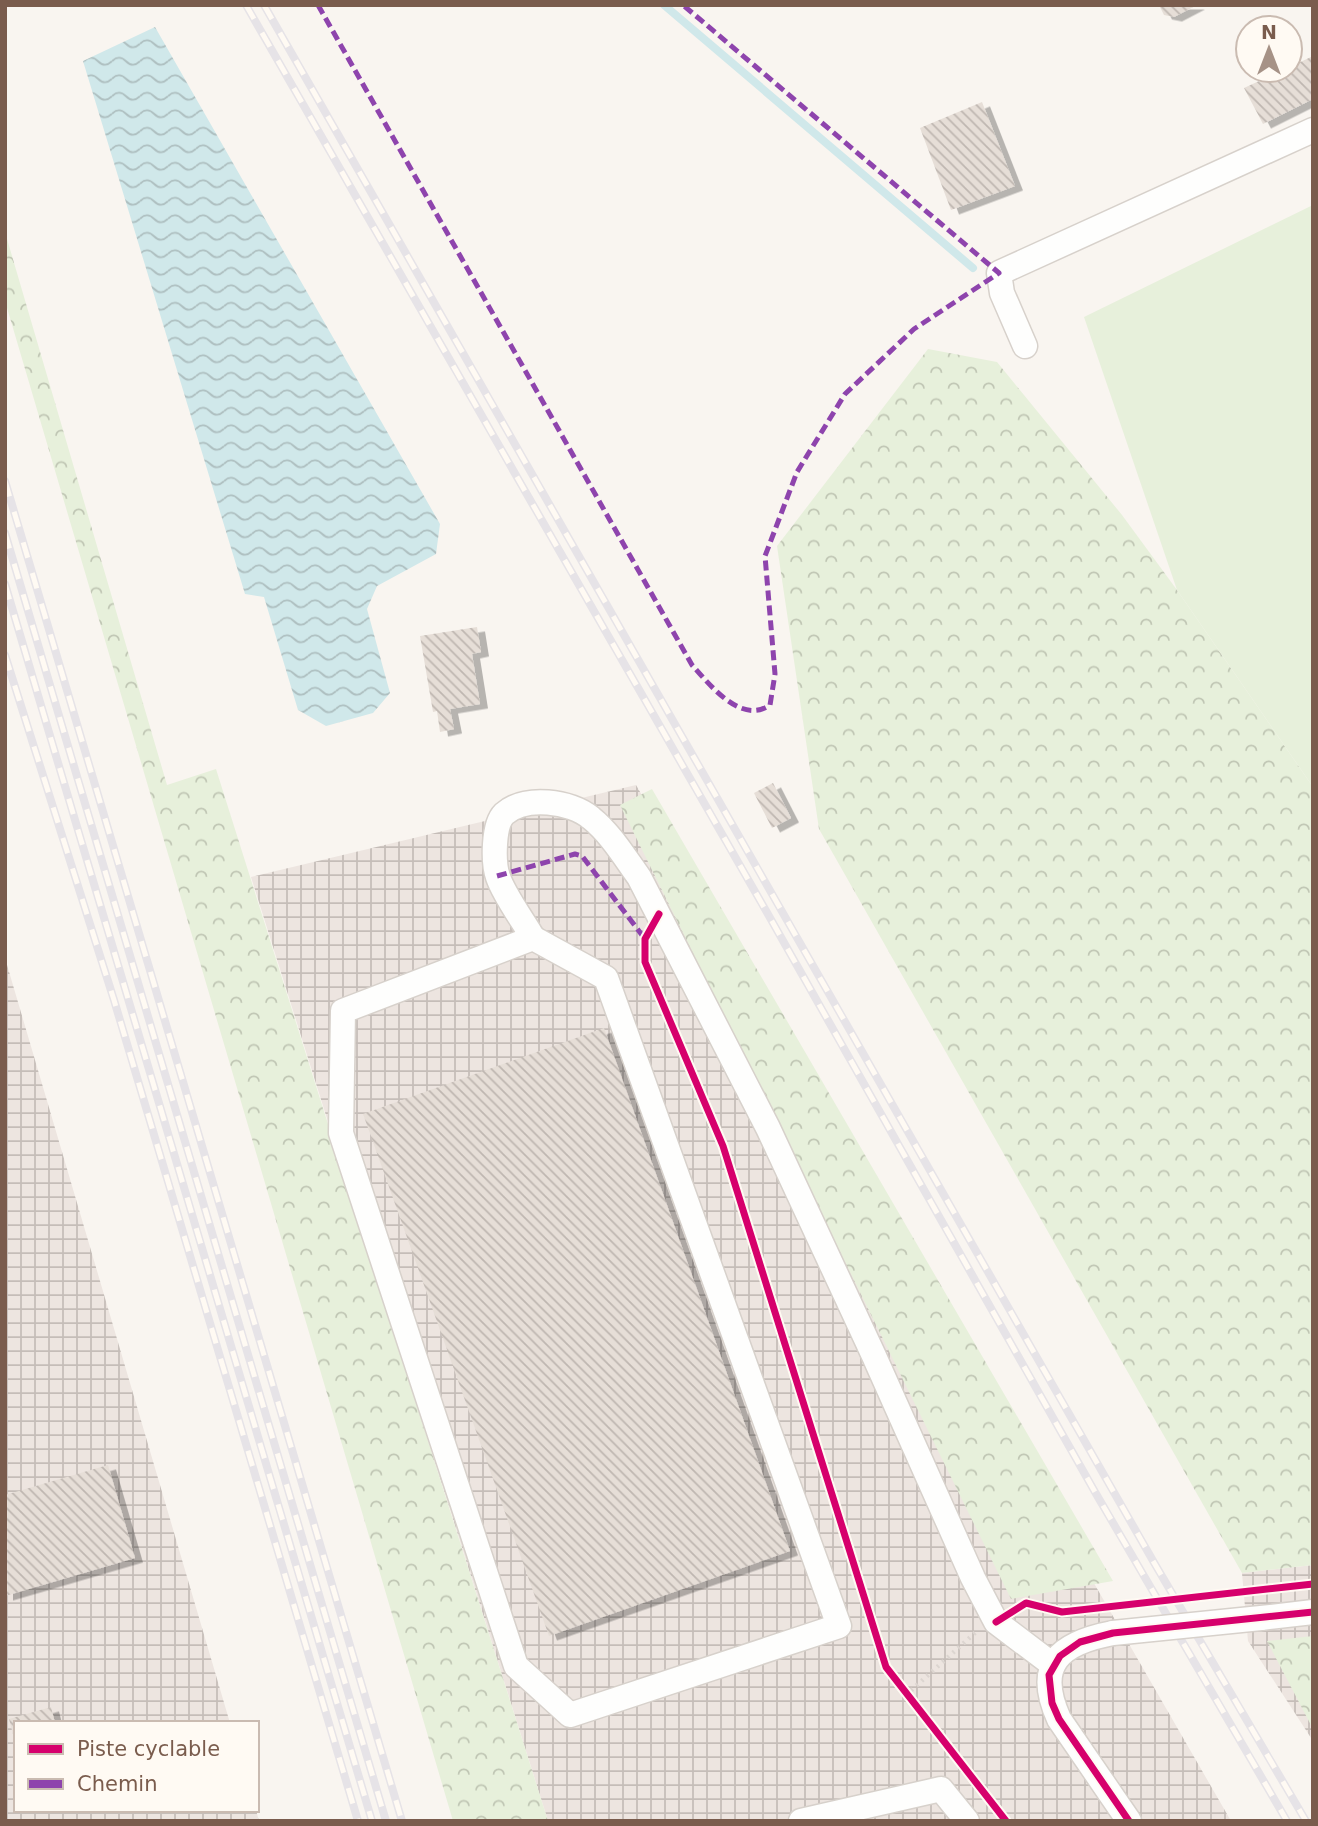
<svg xmlns="http://www.w3.org/2000/svg" width="1318" height="1826" font-family="'DejaVu Sans',sans-serif">
  <style>
    .industrial { fill: url(#industrial-grid) }
    .forest { fill: url(#forest-crowns) }
    .garden { fill: #e7f0db }
    .water { fill: url(#water-waves) }
    .lines { fill: none; stroke-linecap: round; stroke-linejoin: round }
    .stream { stroke: #d0e8ea; stroke-width: 8 }
    .building { fill: url(#building-back-hatch); filter: url(#shadow) }
    .minor-casing { stroke: #d7d1cb; stroke-width: 27 }
    .path { stroke: #dcd5d0; stroke-width: 4.5; stroke-dasharray: 2 5; stroke-linecap: butt }
    .minor { stroke: #fefefd; stroke-width: 24 }
    .rail-casing { stroke: #e6e3e7; stroke-width: 8 }
    .rail { stroke: #fffaf3; stroke-width: 5; stroke-dasharray: 16; stroke-linecap: butt }
    .minor-bridge-casing { stroke: #d7d1cb; stroke-width: 27; stroke-linecap: butt }
    .minor-bridge { stroke: #fefefd; stroke-width: 24 }
    .quiet { stroke: #8e44ad; stroke-width: 5; stroke-dasharray: 10 5; stroke-linecap: butt }
    .cycleway-casing { stroke: #fffaf3; stroke-width: 11 }
    .cycleway { stroke: #d6006c; stroke-width: 7 }
  </style>
  <defs>
    <pattern id="industrial-grid" width="8" height="8" patternUnits="userSpaceOnUse" patternTransform="scale(1.75)"><rect width="8" height="8" fill="#ede5e0"/><path d="M0 4h8M4 0v8" fill="none" stroke="#c5bdb8"/></pattern>
    <pattern id="forest-crowns" width="20" height="18" patternUnits="userSpaceOnUse" patternTransform="scale(1.75)"><rect width="20" height="18" fill="#e7f0db"/><path d="M2 6a3 3 0 1 1 6 0M12 15a3 3 0 1 1 6 0" fill="none" stroke="#c0c6b4"/></pattern>
    <pattern id="water-waves" width="16" height="10" patternUnits="userSpaceOnUse" patternTransform="scale(1.75)"><rect width="16" height="10" fill="#d0e8ea"/><path d="M0 5q4-4 8 0t8 0" fill="none" stroke="#aebfc0"/></pattern>
    <pattern id="building-back-hatch" width="6" height="6" patternUnits="userSpaceOnUse" patternTransform="scale(1.75)"><rect width="6" height="6" fill="#e6ded7"/><path d="M-1 5l2 2M0 0l6 6M5-1l2 2" fill="none" stroke="#bfb7b1"/></pattern>
    <filter id="shadow"><feDropShadow dx="8" dy="4.5" stdDeviation="0" flood-color="#0004"/></filter>
  </defs>
  <rect width="100%" height="100%" fill="#f9f5f0"/>
  <g class="industrial">
    <path d="M636 785 1095 1585 1231 1821H548L251 877Z"/>
    <path d="M5 958 230 1723H16V1810H256L259 1821H5Z"/>
    <path d="M1313 1565V1741L1248 1641 1242 1573Z"/>
  </g>
  <g class="forest">
    <path d="M5 232 167 785 216 769 548 1821H453L5 301Z"/>
    <path d="M928 349 997 362 1122 515 1177 590 1313 787V1565L1242 1573 819 829 777 546Z"/>
    <path d="M652 789 1113 1581 1011 1599 620 805Z"/>
    <path d="M1313 1636V1729L1267 1641Z"/>
  </g>
  <path class="garden" d="M1313 205V787L1177 590 1084 317Z"/>
  <path class="water" d="M155 27 440 524 436 554 377 586 367 609 390 693 373 713 326 726 298 710 264 597 245 594 83 61Z"/>
  <g class="lines">
    <path class="stream" d="M664 5 973 268"/>
  </g>
  <g class="building">
    <path d="M1159 5H1197L1174 17 1164 15Z"/>
    <path d="M1313 56V99L1263 124 1244 88 1283 70H1290V67Z"/>
    <path d="M982 102 1015 186 951 210 920 128Z"/>
    <path d="M477 627 481 652 472 654 480 704 450 709 454 729 440 732 437 711 433 712 420 636Z"/>
    <path d="M773 783 791 818 772 828 754 793Z"/>
    <path d="M604 1028 790 1551 549 1636 363 1114Z"/>
    <path d="M108 1465 135 1558 5 1596V1495Z"/>
    <path d="M51 1707 55 1723H16L15 1742 9 1719Z"/>
  </g>
  <g class="lines">
    <defs>
      <g id="minor">
        <path d="M1025 346 1002 293 999 273 1313 130"/>
        <path d="M533 938 606 978 839 1626 570 1715 516 1666 341 1133 343 1011Z"/>
        <path d="M533 938C523 920 505 897 498 877 493 863 493 825 504 814 525 795 571 801 591 818 611 834 625 858 639 877L768 1128 874 1356 973 1578 996 1622 1053 1665"/>
        <path d="M1261 1618 1313 1612"/>
        <path d="M1113 1633C1060 1643 1034 1664 1059 1719L1129 1821"/>
        <path d="M801 1821 941 1789 967 1821"/>
      </g>
    </defs>
    <use href="#minor" class="minor-casing"/>
    <path class="path" d="M906 1695 976 1632"/>
    <use href="#minor" class="minor"/>
    <defs>
      <g id="rail">
        <path d="M246 5 765 909 1095 1492 1287 1821"/>
        <path d="M264 5 1156 1566 1306 1821"/>
        <path d="M5 481 402 1821"/>
        <path d="M5 533 386 1821"/>
        <path d="M5 584 372 1821"/>
        <path d="M5 655 114 1000 358 1821"/>
      </g>
    </defs>
    <use href="#rail" class="rail-casing"/>
    <use href="#rail" class="rail"/>
    <defs>
      <path id="minor-bridge" d="M1113 1633 1261 1618"/>
    </defs>
    <use href="#minor-bridge" class="minor-bridge-casing"/>
    <use href="#minor-bridge" class="minor-bridge"/>
    <g class="quiet">
      <path d="M318 5 692 665C710 685 741 725 770 705L775 674 765 556 797 472 845 394 914 329 999 273 683 5"/>
      <path d="M497 876 575 854 582 856 645 939"/>
    </g>
    <defs>
      <g id="cycleway">
        <path d="M659 914 645 939V962L723 1146 886 1667 1006 1821"/>
        <path d="M996 1622 1026 1603 1062 1612 1313 1584"/>
        <path d="M1129 1821 1059 1719 1052 1703 1049 1675 1060 1656 1080 1642 1113 1633 1313 1612"/>
      </g>
    </defs>
    <use href="#cycleway" class="cycleway-casing"/>
    <use href="#cycleway" class="cycleway"/>
  </g>
  <rect width="1318" height="1826" fill="none" stroke="#7a5c4d" stroke-width="14"/>
  <rect x="14" y="1721" width="245" height="91" fill="#fffaf3" stroke="#cabbb1" stroke-width="2"/>
  <rect x="28" y="1744" width="35" height="10" fill="#d6006c" stroke="#cabbb1" stroke-width="2"/>
  <text x="77" y="1756" font-size="21" fill="#7a5c4d">Piste cyclable</text>
  <rect x="28" y="1779" width="35" height="10" fill="#8e44ad" stroke="#cabbb1" stroke-width="2"/>
  <text x="77" y="1791" font-size="21" fill="#7a5c4d">Chemin</text>
  <g transform="translate(1269 49)"><circle r="33" fill="#fffaf3" stroke="#cabbb1" stroke-width="2"/>
  <path d="M0-5L12 26L0 18L-12 26Z" fill="#a69286"/>
  <text y="-10" font-size="19" font-weight="bold" text-anchor="middle" fill="#7a5c4d">N</text>
  </g>
</svg>
